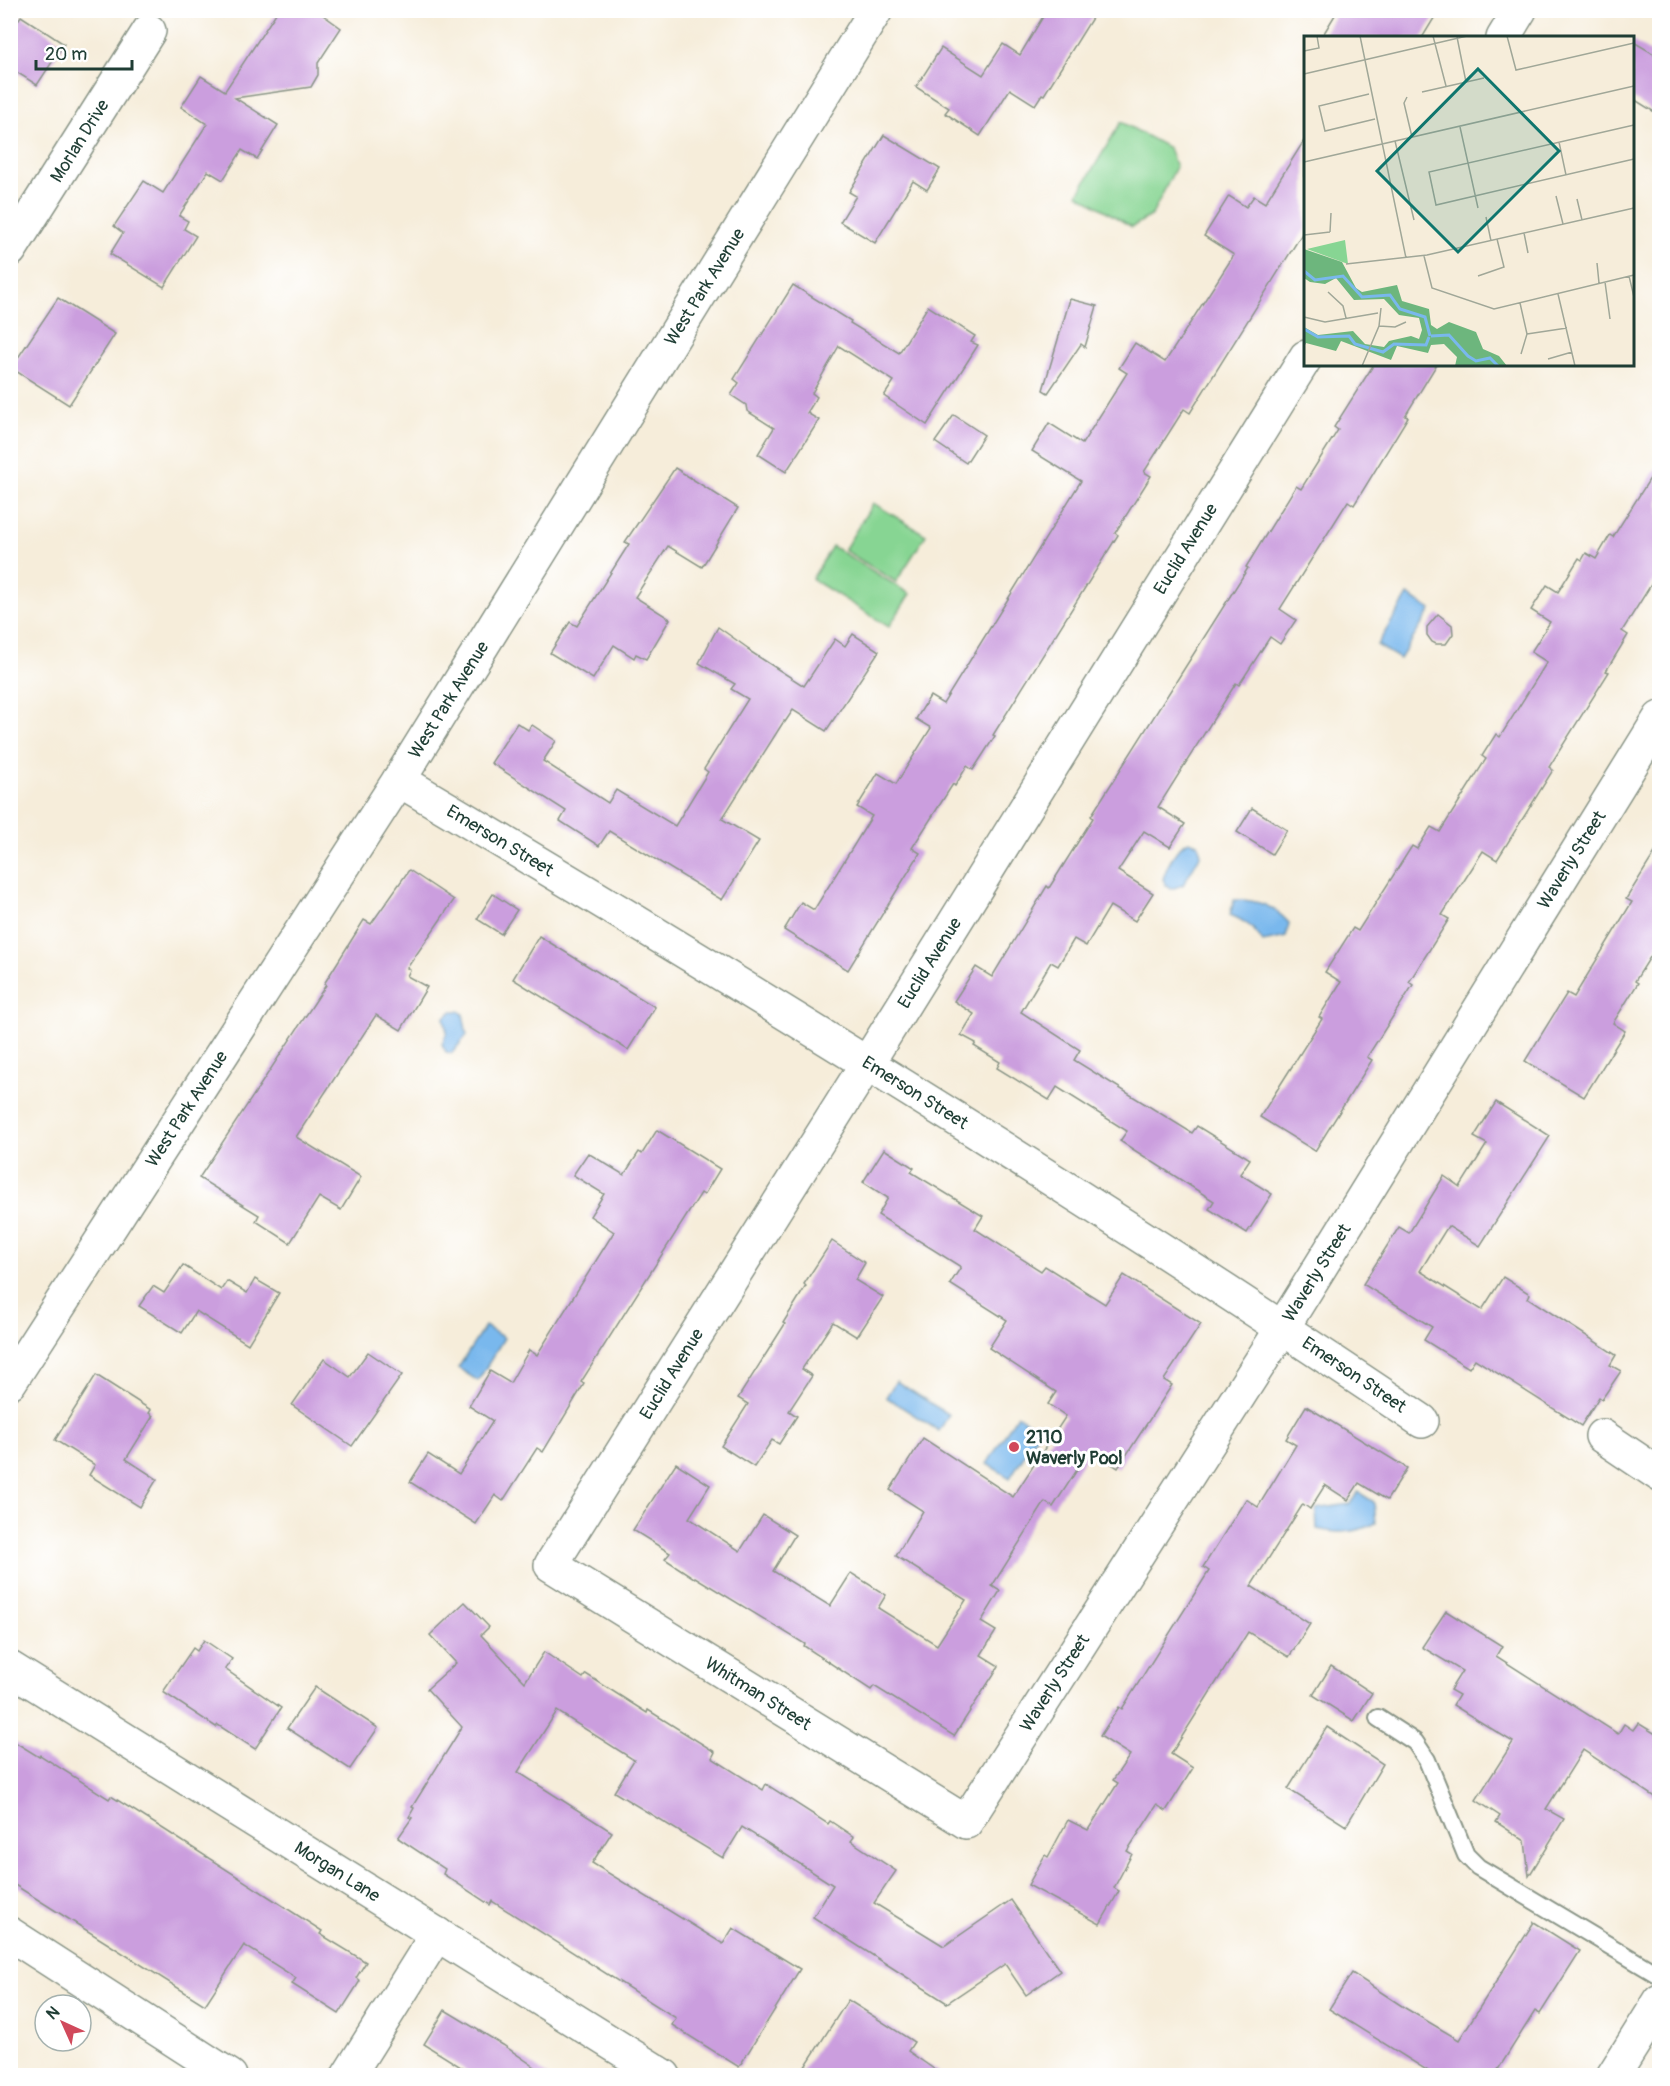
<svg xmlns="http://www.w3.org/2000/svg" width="1670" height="2086" font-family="Pangolin,sans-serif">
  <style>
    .green { fill: #87d593; stroke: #538964; stroke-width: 1.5 }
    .water { fill: #79b8ed; stroke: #4c7a90; stroke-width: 1.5 }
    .building { fill: #cb9ede }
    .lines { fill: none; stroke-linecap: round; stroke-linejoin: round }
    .lane-casing { stroke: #8a9587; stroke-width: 20 }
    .street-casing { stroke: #8a9587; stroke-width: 36 }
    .secondary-casing { stroke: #8a9587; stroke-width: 36 }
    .lane { stroke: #fff; stroke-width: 16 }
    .street { stroke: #fff; stroke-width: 33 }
    .secondary { stroke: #fff; stroke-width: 33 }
    .poi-dot { fill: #d1495b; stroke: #fff; stroke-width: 2 }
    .labels { text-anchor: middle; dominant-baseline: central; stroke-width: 6; stroke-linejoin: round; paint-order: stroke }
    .street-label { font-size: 18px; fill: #1f3d34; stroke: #fff }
    .poi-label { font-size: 18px; font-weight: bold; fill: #1f3d34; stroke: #fff; text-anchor: start }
    .inset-river { fill: none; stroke: #79b8ed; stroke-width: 3 }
    .inset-road { fill: none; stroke: #a0a798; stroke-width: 1.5 }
    .view { fill: #0f766e; fill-opacity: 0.15; stroke: #0f766e; stroke-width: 3 }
    .inset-edge { fill: none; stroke: #1f3d34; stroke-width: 3 }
  </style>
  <rect width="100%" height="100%" fill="#fff"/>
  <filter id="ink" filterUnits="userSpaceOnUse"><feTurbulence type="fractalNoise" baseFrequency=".0167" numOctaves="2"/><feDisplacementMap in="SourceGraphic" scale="12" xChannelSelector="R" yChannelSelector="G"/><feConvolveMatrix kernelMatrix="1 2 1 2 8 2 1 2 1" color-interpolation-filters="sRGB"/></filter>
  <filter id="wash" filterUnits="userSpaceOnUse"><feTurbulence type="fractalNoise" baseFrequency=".008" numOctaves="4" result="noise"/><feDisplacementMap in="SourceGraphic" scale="24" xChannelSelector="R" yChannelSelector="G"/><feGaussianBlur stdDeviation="1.35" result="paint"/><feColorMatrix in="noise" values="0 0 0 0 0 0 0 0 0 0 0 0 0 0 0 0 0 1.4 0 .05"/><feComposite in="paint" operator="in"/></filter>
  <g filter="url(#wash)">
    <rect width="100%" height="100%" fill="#f6edda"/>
    <g class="green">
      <path d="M1121 122 1169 148 1176 167 1152 215 1132 227 1078 194Z"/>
      <path d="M873 503 926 535 896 582 844 550Z"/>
      <path d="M832 546 910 594 889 627 812 579Z"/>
    </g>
    <g class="water">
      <path d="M1408 595 1431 610 1400 659 1377 645Z"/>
      <path d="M1189 841 1198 844 1201 854 1183 885 1171 889 1166 885 1163 879C1167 866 1176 846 1189 841Z"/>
      <path d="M1234 900C1257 899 1274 906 1289 923L1286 937 1263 942C1254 928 1246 921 1230 915Z"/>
      <path d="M452 1011H459L463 1014 467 1035 452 1053 446 1052 442 1044 447 1032 444 1018Z"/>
      <path d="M485 1326 504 1338 478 1381 458 1368Z"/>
      <path d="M896 1381 949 1415 939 1431 886 1397Z"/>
      <path d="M1017 1415 1040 1430 1010 1478 987 1464Z"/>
      <path d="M1358 1492 1374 1502 1376 1523C1356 1533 1339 1534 1317 1529L1316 1509 1350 1504Z"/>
    </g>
    <g id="blocks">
      <g class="building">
        <path d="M278 10H316L341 28 318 63V75L311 87 235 98 278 125 257 159 242 150 223 180 208 171 179 216 188 221 184 229 196 236 164 287 110 254 123 233 114 226 144 181 163 193 207 124 181 107 201 76 225 91Z"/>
        <path d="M1047 10H1097L1044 95 1042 94 1035 105 1010 89 980 136 945 113 949 108 916 87 941 48 983 75 1003 44 1020 55Z"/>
        <path d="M1338 10H1439L1422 38H1321Z"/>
        <path d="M21 16 64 44 37 85 10 68V32Z"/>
        <path d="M1632 41 1659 57V115L1632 98Z"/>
        <path d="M884 135 940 169 927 190 913 181 875 243 840 222 856 196 849 192Z"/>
        <path d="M1305 139V229L1190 413 1184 409 1144 472 1151 476 1115 533 1118 535 993 735 995 736 973 770 967 766 955 786 953 784 912 848 920 853 848 970 784 930 801 902 814 910 872 816 857 807 878 773 896 784 931 728 916 719 930 696 943 704 1081 481 1032 451 1049 423 1082 444 1127 373 1119 368 1135 343 1165 362 1234 255 1204 236 1229 196 1246 207 1254 196 1265 203Z"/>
        <path d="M793 285 851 321 850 323 899 353 928 306 975 336 971 342 978 345 927 425 884 396 894 381 839 346 812 393 817 397 807 413 819 420 786 472 758 454 774 428 747 411 746 405 731 395 739 383 734 379Z"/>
        <path d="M58 298 115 334 69 405 11 368Z"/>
        <path d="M1070 299 1097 306 1085 347 1081 344 1048 393 1043 390Z"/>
        <path d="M1374 364H1437L1405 416 1408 417 1354 505 1348 501 1280 609 1296 620 1280 644 1270 637 1239 685 1236 683 1158 807 1185 824 1170 847 1144 831 1118 871 1153 893 1135 921 1110 906 1086 946 1074 939 1058 966 1051 962 1021 1012 1080 1050 1074 1060 1192 1133 1197 1126 1250 1159 1240 1174 1272 1194 1247 1233 1209 1209 1214 1201 1120 1141 1127 1131 1057 1087 1049 1100 997 1068 1000 1062 974 1046 976 1043 961 1035 974 1014 954 1001 976 967 992 977 1047 886 1049 888 1093 818 1091 816 1248 568 1246 567 1296 486 1301 489 1338 430 1334 427Z"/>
        <path d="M954 415 984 435 966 463 935 442Z"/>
        <path d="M1659 464V572L1622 631 1628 635 1606 671 1609 672 1549 767 1553 770 1497 860 1483 851 1442 915 1449 919 1409 982 1413 985 1367 1057 1372 1060 1315 1151 1260 1117 1322 1019 1319 1017 1341 982 1325 972 1353 928 1358 931 1412 846 1417 849 1431 827 1440 832 1486 759 1482 756 1496 734 1500 737 1547 662 1531 652 1550 622 1531 610 1547 585 1558 592 1579 558 1582 560 1586 553 1596 559 1610 535 1613 537Z"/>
        <path d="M675 468 738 508 702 567 668 546 635 597 670 619 646 659 636 654 634 658 614 645 593 679 550 653 570 622 577 626 629 544 625 542Z"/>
        <path d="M1438 614 1452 625 1453 634 1446 644H1436L1432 642 1427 635V627Z"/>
        <path d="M718 627 749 649 748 650 804 686 835 639 845 646 853 634 879 651 826 731 793 710 785 722 784 721 722 819 759 841 722 900 609 831 599 846 560 821 566 811 491 763 517 723 528 730 532 725 556 741 543 761 608 803 616 790 675 826 708 772 704 769 748 699 731 689 735 684 699 663Z"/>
        <path d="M1252 808 1287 830 1272 854 1237 832Z"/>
        <path d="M1659 846V943L1635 981 1638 983 1613 1023 1625 1031 1584 1097 1525 1061 1567 993 1574 997 1632 902 1626 899Z"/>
        <path d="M409 870 454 900 407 968 410 970 407 976 427 987 401 1030 376 1015 296 1137 361 1177 341 1210 319 1197 290 1243 256 1221 259 1215 199 1178 326 985 324 984 364 920 371 924Z"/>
        <path d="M493 894 517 910 501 934 477 919Z"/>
        <path d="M539 936 655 1007 628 1050 513 979Z"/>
        <path d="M1496 1102 1550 1136 1480 1246 1448 1226 1420 1271 1482 1310 1503 1277 1530 1294 1528 1298 1616 1355 1610 1365 1621 1371 1602 1399 1599 1397 1581 1426 1475 1359 1469 1368 1424 1340 1432 1327 1363 1284 1399 1227 1409 1233 1444 1176 1460 1187 1487 1144 1474 1137Z"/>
        <path d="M657 1130 720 1169 704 1195 701 1193 581 1382 584 1384 543 1452 537 1448 503 1501 495 1495 476 1524 410 1482 428 1454 459 1474 493 1421 469 1406 490 1371 510 1383 529 1350 537 1355 614 1232 590 1216 604 1194 573 1175 588 1153 624 1175 639 1152 642 1154Z"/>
        <path d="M884 1149 914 1168 911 1172 983 1216 975 1229 1041 1271 1045 1266 1105 1304 1124 1275 1201 1324 1164 1380 1172 1385 1118 1468 1090 1450 1053 1507 1045 1502 992 1586 1000 1591 981 1622 996 1631 981 1655 999 1666 954 1736 874 1686 871 1690 804 1646 805 1644 695 1577 694 1578 665 1559 670 1553 633 1530 676 1463 710 1485 689 1518 740 1551 763 1515 795 1535 773 1571 830 1606 851 1573 886 1595 878 1608 937 1645 966 1600 896 1556 923 1511 890 1490 923 1438 1013 1497 1066 1416 1048 1404 1056 1392 989 1348 1007 1320 950 1284 961 1267 878 1215 888 1198 863 1182Z"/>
        <path d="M832 1241 865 1263 855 1280 883 1297 857 1337 833 1322 802 1369 812 1376 789 1411 797 1416 779 1444 772 1440 754 1467 721 1446 748 1404 738 1398 785 1324 783 1323 806 1286 804 1284Z"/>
        <path d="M183 1265 221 1290 227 1281 247 1293 255 1279 279 1293 248 1344 196 1311 182 1333 139 1306 153 1286 164 1293Z"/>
        <path d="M368 1352 402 1375 352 1446 292 1405 324 1359 350 1377Z"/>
        <path d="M96 1375 151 1410 149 1413 153 1416 126 1459 157 1479 140 1507 89 1475 95 1465 55 1440Z"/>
        <path d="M1306 1406 1407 1468 1387 1500 1359 1483 1348 1500 1325 1485 1310 1509 1303 1504 1251 1586 1310 1624 1289 1657 1248 1632 1171 1754 1193 1768 1166 1811 1157 1805 1127 1851 1132 1854 1114 1888 1119 1891 1100 1924 1028 1885 1045 1855 1048 1857 1068 1820 1088 1830 1118 1783 1113 1780 1130 1755 1100 1736 1119 1707 1122 1709 1209 1571 1203 1567 1246 1499 1258 1507 1296 1445 1286 1439Z"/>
        <path d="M465 1602 489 1627 481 1635 525 1682 544 1652 583 1678 586 1674 647 1713 648 1710 715 1752 712 1758 763 1790 766 1784 828 1824 830 1821 854 1837 851 1841 896 1871 874 1903 944 1946 1011 1900 1060 1971 1026 1995 1005 1964 947 2003 813 1917 833 1885 772 1846 742 1827 723 1858 614 1792 634 1760 557 1711 518 1772 612 1832 592 1863 723 1944 733 1928 800 1969 739 2067 672 2025 676 2018 492 1901 490 1905 443 1874 445 1869 398 1838 412 1818 409 1817 414 1808 412 1807 462 1727 427 1689 456 1663 430 1635Z"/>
        <path d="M1446 1611 1502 1646 1496 1656 1618 1734 1624 1724 1633 1730 1638 1723 1659 1736V1800L1583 1750 1546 1809 1564 1819 1529 1876 1525 1841 1496 1822 1500 1816 1476 1800 1513 1742 1453 1705 1459 1695 1450 1690 1462 1671 1422 1647Z"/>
        <path d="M204 1640 232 1659 225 1669 281 1708 255 1749 218 1725 216 1727 163 1692 193 1648 197 1651Z"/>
        <path d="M1331 1666 1372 1693 1354 1721 1313 1695Z"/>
        <path d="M315 1687 378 1728 350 1769 287 1728Z"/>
        <path d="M1327 1727 1383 1764 1346 1826 1288 1789Z"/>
        <path d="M10 1739 39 1757 40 1755 109 1799 111 1796 165 1830 322 1931 320 1934 366 1962 356 1978 360 1981 339 2014 292 1984 296 1978 244 1945 205 2005 10 1882Z"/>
        <path d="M1534 1922 1580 1951 1540 2014 1535 2011 1494 2076H1436L1329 2009 1352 1973 1405 2008 1459 2040Z"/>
        <path d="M848 2000 914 2042 908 2051 944 2076H799Z"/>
        <path d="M445 2010 503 2045 548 2076H475L424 2044Z"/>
      </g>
    </g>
  </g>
  <g filter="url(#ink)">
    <use href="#blocks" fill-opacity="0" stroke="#8a9587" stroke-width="1.5"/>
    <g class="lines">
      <defs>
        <path id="lane" d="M1378 1718 1415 1742 1427 1760 1466 1855 1478 1867 1660 1976"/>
        <g id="street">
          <path d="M1503 38 1520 10"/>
          <path d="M10 250 149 31"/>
          <path d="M1306 357 868 1062 551 1565 966 1822 1283 1327 1660 718"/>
          <path d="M399 780C745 985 1088 1196 1422 1421"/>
          <path d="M10 1382 399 780 876 10"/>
          <path d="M1602 1436 1660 1475"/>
          <path d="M10 1668 664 2076"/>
          <path d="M348 2076 437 1934"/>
          <path d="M1613 2076 1660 2001"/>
        </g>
        <path id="secondary" d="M10 1934 230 2076"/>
      </defs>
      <use href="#lane" class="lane-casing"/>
      <use href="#street" class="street-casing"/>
      <use href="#secondary" class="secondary-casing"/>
      <use href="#lane" class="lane"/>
      <use href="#street" class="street"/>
      <use href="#secondary" class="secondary"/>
    </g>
  </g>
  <circle class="poi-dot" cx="1014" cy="1447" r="6"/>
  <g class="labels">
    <g class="street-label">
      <text transform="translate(80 141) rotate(-58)">Morlan Drive</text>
      <text transform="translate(705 287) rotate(-58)">West Park Avenue</text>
      <text transform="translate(1186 549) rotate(-58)">Euclid Avenue</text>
      <text transform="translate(449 700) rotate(-58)">West Park Avenue</text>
      <text transform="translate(500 841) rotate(31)">Emerson Street</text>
      <text transform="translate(1572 860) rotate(-58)">Waverly Street</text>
      <text transform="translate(930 963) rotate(-58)">Euclid Avenue</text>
      <text transform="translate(915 1093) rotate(32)">Emerson Street</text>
      <text transform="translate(187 1109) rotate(-57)">West Park Avenue</text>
      <text transform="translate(1317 1273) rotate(-58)">Waverly Street</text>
      <text transform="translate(672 1374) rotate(-58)">Euclid Avenue</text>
      <text transform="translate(1354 1375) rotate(34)">Emerson Street</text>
      <text transform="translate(1055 1683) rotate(-57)">Waverly Street</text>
      <text transform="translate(758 1694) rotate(32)">Whitman Street</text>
      <text transform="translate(337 1872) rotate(32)">Morgan Lane</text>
    </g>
    <g class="poi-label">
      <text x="1026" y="1437">2110<tspan x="1026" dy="21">Waverly Pool</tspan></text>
    </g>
  </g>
  <g transform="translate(1304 36)">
    <rect width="330" height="330" fill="#f6edda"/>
    <path d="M41 204 44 228 3 213Z" fill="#87d593"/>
    <path d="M0 213 38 226 52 252 58 256 93 249 98 265 125 273 127 289 133 293 145 286 172 296 179 313 195 320 203 330H151L153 321 140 308 127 309 124 317 93 310 87 324 37 305 32 315 2 307 0 311V291L14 299 49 295 61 308 80 311 85 305 107 300 115 303 118 294 115 282 95 279 80 263 50 264 32 242 21 248 6 246 0 242Z" fill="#6db67d"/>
    <path class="inset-river" d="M0 235 11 244 39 240 58 261 86 259 96 273 121 281 126 300M0 293 14 301 45 300 51 308 79 316 90 308 122 309 125 301M127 300 145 299 164 320 172 325 186 322 194 330"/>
    <path class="inset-road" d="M56 0 102 222M129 0 142 50M203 0 212 34 330 7M153 1 162 46M0 15 15 12 13 0M0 38 163 0M118 56 180 42M65 58 15 70 21 95 71 83M103 61 100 67 108 101M330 89 125 136 132 169 330 123M156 91 174 172M91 105 110 184M255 106 262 139M0 126 330 50M252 160 259 188M273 163 278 184M182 181 187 205M26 196 27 177M220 197 224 217M0 199 26 196M120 220 128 252 190 273 330 239M293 227 295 247M42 228 123 219 330 172M174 240 200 231 193 203M325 240 330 261M301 246 306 283M24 256 39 270 42 282M254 258 271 330M216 267 223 298 217 318M0 281 21 286 74 277M75 290 91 291 102 286M223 298 263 292M244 323 268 316M58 330 75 290 77 272"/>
    <path class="view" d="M174 33 255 115 154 216 73 135Z"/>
    <rect width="330" height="330" class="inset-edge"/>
  </g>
  <rect width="1670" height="2086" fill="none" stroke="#fff" stroke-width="36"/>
  <g transform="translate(63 2023) rotate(315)"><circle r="28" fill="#ffffff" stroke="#a5b1ae" stroke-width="1.5"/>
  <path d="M0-4.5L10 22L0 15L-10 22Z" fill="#d1495b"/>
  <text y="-9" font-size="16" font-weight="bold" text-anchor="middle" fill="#1f3d34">N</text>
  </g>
  <path d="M36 60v9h96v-9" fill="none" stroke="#1f3d34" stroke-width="3"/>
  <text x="45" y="60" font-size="18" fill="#1f3d34" stroke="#ffffff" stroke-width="4.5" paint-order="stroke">20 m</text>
</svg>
